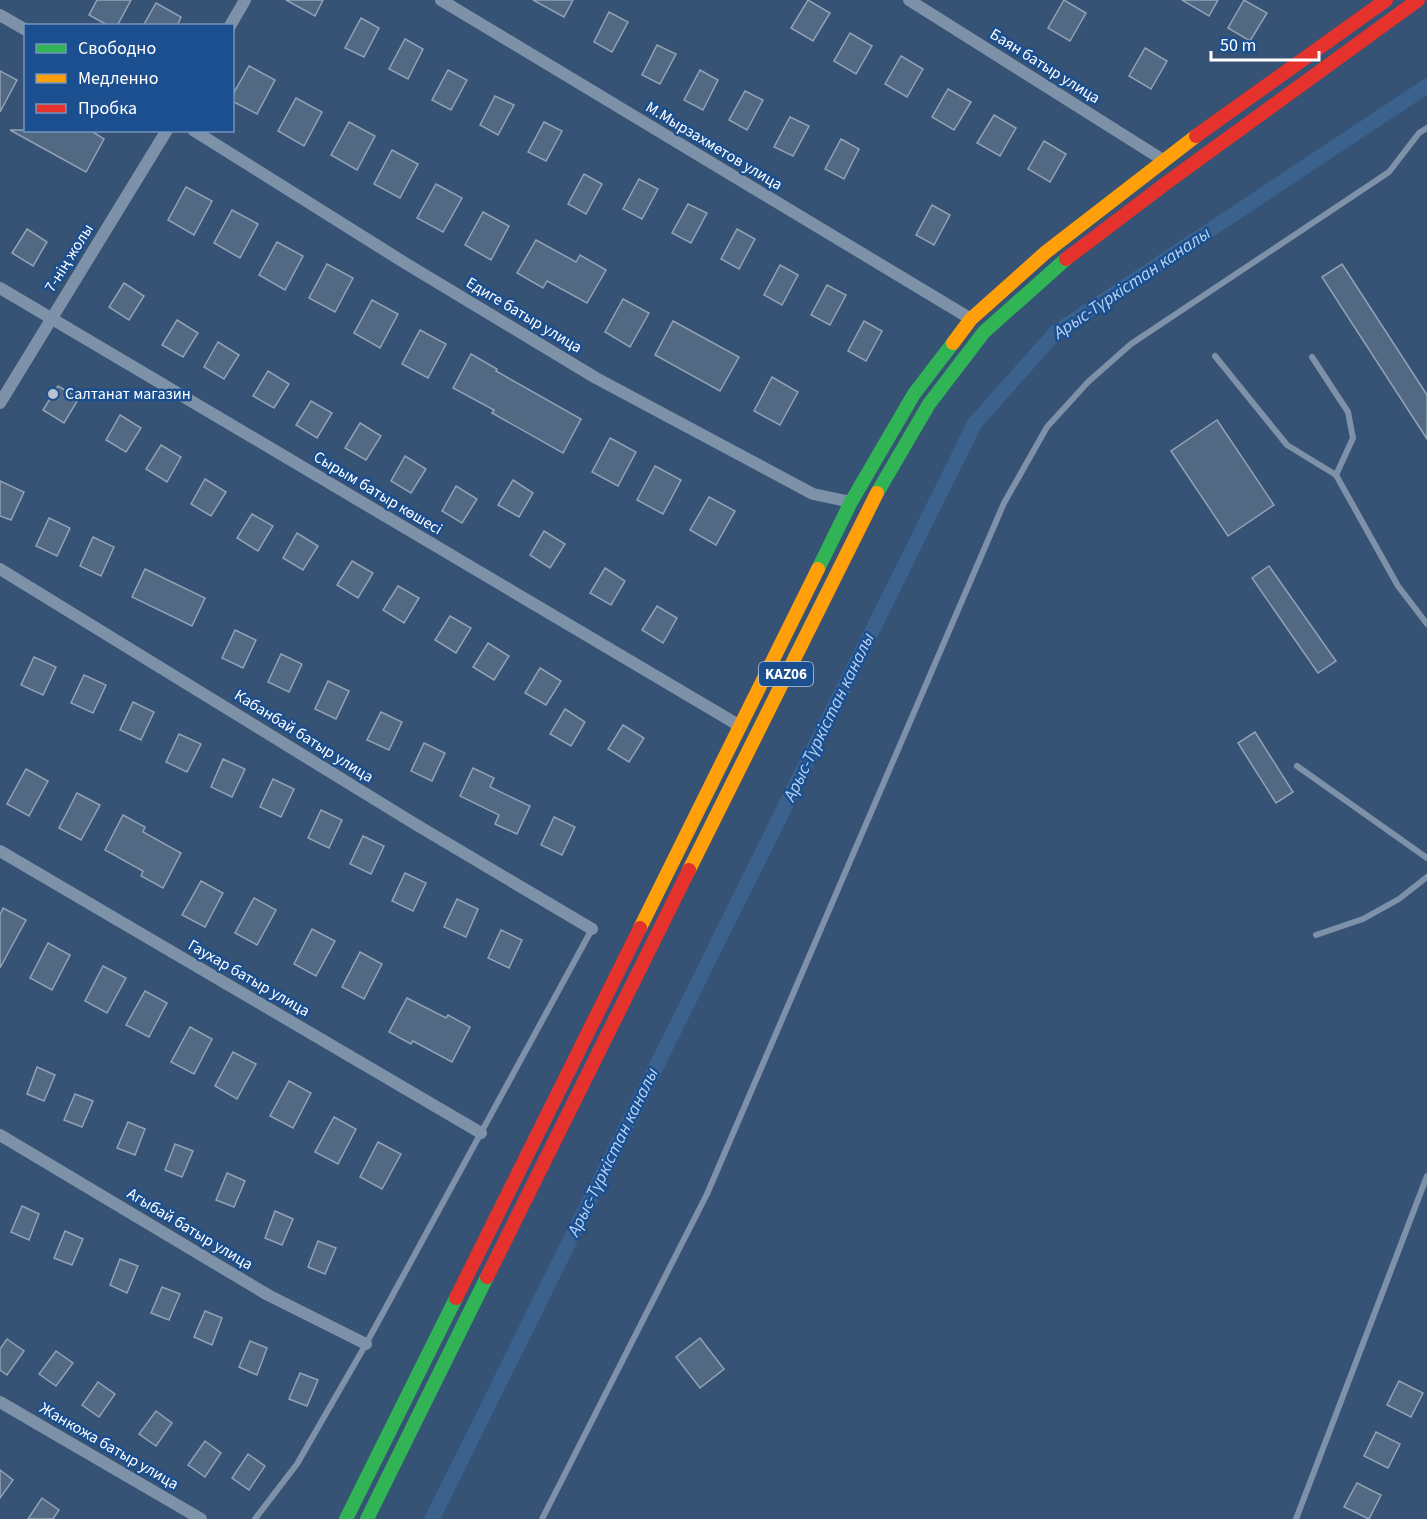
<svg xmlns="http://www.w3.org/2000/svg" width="1427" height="1519" font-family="'Source Sans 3',sans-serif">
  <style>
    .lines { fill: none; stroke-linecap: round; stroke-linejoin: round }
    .canal { stroke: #3b618d; stroke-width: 15 }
    .building { fill: #526984; stroke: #92a2b6; stroke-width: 1.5 }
    .lane { stroke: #7d92a8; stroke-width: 6 }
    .street { stroke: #7d92a8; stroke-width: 12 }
    .fast { stroke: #30b455; stroke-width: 14 }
    .slow { stroke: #ff9f0a; stroke-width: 14 }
    .jam { stroke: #e5322d; stroke-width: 14 }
    .poi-dot { fill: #b9c2ce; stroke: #1b4f8f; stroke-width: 2 }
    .labels { text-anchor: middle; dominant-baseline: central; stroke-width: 5; stroke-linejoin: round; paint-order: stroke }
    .shield { fill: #1b4f8f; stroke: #bbcadd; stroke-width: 1.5 }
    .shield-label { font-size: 15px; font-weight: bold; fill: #fff }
    .street-label { font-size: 16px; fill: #fff; stroke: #1b4f8f }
    .poi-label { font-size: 16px; fill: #fff; stroke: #1b4f8f; text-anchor: start }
    .water-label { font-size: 18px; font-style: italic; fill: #b5d3f5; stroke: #1b4f8f }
  </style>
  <rect width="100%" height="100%" fill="#365274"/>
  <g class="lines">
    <path class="canal" d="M432 1519 975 423 1055 333 1427 86"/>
  </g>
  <g class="building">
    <path d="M97 0H131L117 26H109L89 15Z"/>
    <path d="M286 0H323L315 16Z"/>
    <path d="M533 0H573L564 17Z"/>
    <path d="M808 0 830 13 813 41 791 28Z"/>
    <path d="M1064 0 1086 13 1070 41 1048 28Z"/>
    <path d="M1182 0H1218L1209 16Z"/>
    <path d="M1244 0 1267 13 1250 41 1228 28Z"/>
    <path d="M156 3 181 17 177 26H143Z"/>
    <path d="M609 12 628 22 612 52 594 42Z"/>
    <path d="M361 18 379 28 364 57 345 48Z"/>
    <path d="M850 33 872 46 856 74 834 61Z"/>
    <path d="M405 39 423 49 408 79 389 69Z"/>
    <path d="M657 45 676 54 660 84 642 75Z"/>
    <path d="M1145 48 1167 61 1151 89 1129 76Z"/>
    <path d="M901 56 923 69 907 97 885 84Z"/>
    <path d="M249 66 275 80 257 114 232 101V96Z"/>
    <path d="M448 70 467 80 451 110 432 100Z"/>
    <path d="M700 70 718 80 703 110 684 100Z"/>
    <path d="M0 71 17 80 0 112Z"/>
    <path d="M948 89 971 102 954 130 932 117Z"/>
    <path d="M745 91 763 100 747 130 729 120Z"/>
    <path d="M495 96 514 105 498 135 480 125Z"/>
    <path d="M296 98 322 112 304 146 278 131Z"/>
    <path d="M994 115 1016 128 1000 156 977 143Z"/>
    <path d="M790 117 809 126 793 156 774 147Z"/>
    <path d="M349 122 375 136 357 170 331 155Z"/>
    <path d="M544 122 562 131 546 161 528 152Z"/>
    <path d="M10 130H90L104 139 86 172Z"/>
    <path d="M841 139 859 149 844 179 825 169Z"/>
    <path d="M1044 141 1066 154 1050 182 1028 169Z"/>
    <path d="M392 150 418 164 400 198 374 184Z"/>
    <path d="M584 174 602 184 586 214 568 204Z"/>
    <path d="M639 179 658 189 642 219 623 209Z"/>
    <path d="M436 184 462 198 443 232 417 218Z"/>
    <path d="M186 187 212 201 194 235 168 220Z"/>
    <path d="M688 204 707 213 691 243 672 233Z"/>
    <path d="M932 205 950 215 934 245 916 235Z"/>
    <path d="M232 210 258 224 240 258 214 243Z"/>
    <path d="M483 212 509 226 491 260 465 245Z"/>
    <path d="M27 229 47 242 33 266 12 253Z"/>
    <path d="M737 229 755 239 739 269 721 259Z"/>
    <path d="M536 240 576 262 580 255 606 270 587 303 547 281 543 288 517 273Z"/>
    <path d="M277 242 303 256 285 290 259 275Z"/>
    <path d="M327 264 353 278 335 312 309 298Z"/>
    <path d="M1342 264 1427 395V439L1322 277Z"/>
    <path d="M780 265 798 275 782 305 764 295Z"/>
    <path d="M124 283 144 296 129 320 109 307Z"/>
    <path d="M827 285 846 295 830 325 811 315Z"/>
    <path d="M623 299 649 313 630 347 605 332Z"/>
    <path d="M372 300 398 314 380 348 354 333Z"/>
    <path d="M177 320 198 333 183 357 162 345Z"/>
    <path d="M673 321 739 357 720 391 655 355Z"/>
    <path d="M864 321 882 331 866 361 848 351Z"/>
    <path d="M420 330 446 344 428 378 402 364Z"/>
    <path d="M218 342 239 355 224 379 204 367Z"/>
    <path d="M471 354 497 369 496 371 581 419 563 453 492 413 494 410 453 388Z"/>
    <path d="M268 371 289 384 274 408 253 396Z"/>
    <path d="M772 377 798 392 780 425 754 411Z"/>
    <path d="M58 386 79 398 64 423 43 410Z"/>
    <path d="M311 401 332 413 317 438 296 425Z"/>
    <path d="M120 415 141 428 126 452 106 440Z"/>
    <path d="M1217 420 1274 505 1228 536 1171 451Z"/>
    <path d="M360 423 381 436 366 460 345 448Z"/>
    <path d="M610 438 636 452 618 486 592 472Z"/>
    <path d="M161 445 181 457 167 482 146 469Z"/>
    <path d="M405 456 426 469 411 493 391 481Z"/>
    <path d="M655 466 681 480 663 514 637 500Z"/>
    <path d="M205 479 226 492 211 516 191 504Z"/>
    <path d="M513 480 533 493 519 517 498 505Z"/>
    <path d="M0 481 24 492 11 520 0 516Z"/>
    <path d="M456 486 477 499 462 523 442 511Z"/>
    <path d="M709 497 735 511 716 545 690 530Z"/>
    <path d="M252 514 273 526 258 551 237 538Z"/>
    <path d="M49 518 70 528 57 556 36 546Z"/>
    <path d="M544 531 565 544 550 568 530 555Z"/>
    <path d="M297 533 318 546 303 570 283 558Z"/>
    <path d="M93 537 114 547 101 576 80 566Z"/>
    <path d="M352 561 373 573 358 598 337 585Z"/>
    <path d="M1269 566 1336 661 1318 673 1252 578Z"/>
    <path d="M605 568 625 581 611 605 590 593Z"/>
    <path d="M145 569 205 598 192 626 132 597Z"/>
    <path d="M398 586 419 598 404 623 383 610Z"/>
    <path d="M657 606 677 618 663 643 642 630Z"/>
    <path d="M450 616 471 628 456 653 435 640Z"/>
    <path d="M235 630 256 640 243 668 222 658Z"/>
    <path d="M488 643 509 656 494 680 473 667Z"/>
    <path d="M281 654 302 664 289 692 268 682Z"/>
    <path d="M34 657 56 667 43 695 21 685Z"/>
    <path d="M540 668 561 681 546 705 525 693Z"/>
    <path d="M84 675 106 685 93 713 71 703Z"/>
    <path d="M328 681 349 691 336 719 315 709Z"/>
    <path d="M133 702 154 712 141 740 120 730Z"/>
    <path d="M565 709 585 722 571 746 550 734Z"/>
    <path d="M381 712 402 722 389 750 367 740Z"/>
    <path d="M623 725 644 738 629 762 608 749Z"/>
    <path d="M1255 732 1293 792 1276 803 1238 743Z"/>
    <path d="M179 734 201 744 187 772 166 762Z"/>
    <path d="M424 743 445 753 432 781 411 771Z"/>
    <path d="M223 759 245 769 232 797 211 787Z"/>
    <path d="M473 768 494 778 490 787 530 806 517 834 495 824 499 815 460 796Z"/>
    <path d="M26 769 48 781 29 816 7 804Z"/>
    <path d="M273 779 294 789 281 817 260 807Z"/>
    <path d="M77 793 100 805 81 840 59 828Z"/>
    <path d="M321 810 342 820 329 848 308 838Z"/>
    <path d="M123 815 145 827 143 832 181 853 163 888 141 876 143 871 105 850Z"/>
    <path d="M554 817 575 827 562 855 541 845Z"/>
    <path d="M363 836 384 846 371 874 350 864Z"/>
    <path d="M405 873 426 883 413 911 392 901Z"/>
    <path d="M201 881 223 893 205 927 182 915Z"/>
    <path d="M254 898 276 910 257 945 235 933Z"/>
    <path d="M457 899 478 909 466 937 444 927Z"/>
    <path d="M3 908 26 920 0 968V915Z"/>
    <path d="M312 929 335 941 316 976 294 964Z"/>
    <path d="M501 930 522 940 509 968 488 958Z"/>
    <path d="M48 943 70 955 52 990 30 978Z"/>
    <path d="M360 952 382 964 364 999 342 987Z"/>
    <path d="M103 966 126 978 107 1013 85 1001Z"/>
    <path d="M145 991 167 1003 149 1037 126 1025Z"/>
    <path d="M407 998 446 1018 448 1015 470 1027 452 1062 413 1041 411 1044 389 1032Z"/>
    <path d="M190 1027 212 1039 194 1074 171 1062Z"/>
    <path d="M233 1052 256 1064 237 1099 215 1086Z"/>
    <path d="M37 1067 55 1075 44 1101 27 1094Z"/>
    <path d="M289 1081 311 1093 293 1128 270 1116Z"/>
    <path d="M75 1094 93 1101 82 1127 64 1120Z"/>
    <path d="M334 1117 356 1129 338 1164 315 1152Z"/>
    <path d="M128 1122 145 1129 135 1155 117 1148Z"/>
    <path d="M378 1142 401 1154 382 1189 360 1177Z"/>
    <path d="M175 1144 193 1151 182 1177 165 1170Z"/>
    <path d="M227 1173 245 1181 234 1207 216 1200Z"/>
    <path d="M22 1206 39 1214 29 1240 11 1232Z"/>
    <path d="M275 1211 293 1219 282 1245 265 1238Z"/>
    <path d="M65 1231 83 1239 72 1265 54 1258Z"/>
    <path d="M318 1241 336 1248 325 1274 308 1267Z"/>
    <path d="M120 1259 138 1266 127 1293 110 1285Z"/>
    <path d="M162 1287 180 1294 169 1320 151 1313Z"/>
    <path d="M205 1311 222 1318 212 1345 194 1337Z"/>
    <path d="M700 1338 724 1369 700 1388 676 1357Z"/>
    <path d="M7 1339 24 1351 7 1375 0 1370V1349Z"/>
    <path d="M250 1341 267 1348 257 1375 239 1367Z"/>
    <path d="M56 1351 73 1363 56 1386 39 1374Z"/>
    <path d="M300 1373 318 1380 307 1406 289 1399Z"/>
    <path d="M1399 1381 1423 1393 1411 1417 1387 1405Z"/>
    <path d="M98 1382 115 1394 99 1417 82 1405Z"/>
    <path d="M156 1411 172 1423 156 1446 139 1434Z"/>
    <path d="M1376 1432 1400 1444 1388 1468 1364 1456Z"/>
    <path d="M205 1441 221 1453 205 1477 188 1465Z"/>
    <path d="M248 1454 265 1466 249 1490 232 1478Z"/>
    <path d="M0 1470 13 1480 0 1498Z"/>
    <path d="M1357 1483 1381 1495 1369 1519 1344 1507Z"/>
    <path d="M42 1498 59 1510 53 1519H28Z"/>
  </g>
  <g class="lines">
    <g class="lane">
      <path d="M1215 356 1287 445 1336 475 1398 586 1427 624"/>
      <path d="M1312 357 1348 412 1353 438 1336 475"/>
      <path d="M1297 766 1427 858"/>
      <path d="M1316 935 1363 919 1399 899 1427 877"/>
      <path d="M255 1519 297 1464 366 1344 592 929"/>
      <path d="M542 1519 707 1194 1004 503 1047 427 1088 382 1131 344 1389 172 1419 133 1427 128"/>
      <path d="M1296 1519 1427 1176"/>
    </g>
    <g class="street">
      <path d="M441 0 971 319"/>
      <path d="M909 0 1163 160"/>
      <path d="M0 15 26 30"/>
      <path d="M230 26 245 0"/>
      <path d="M193 130 405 263 596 378 813 494 851 502"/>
      <path d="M0 288 740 726"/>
      <path d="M0 403 167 130"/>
      <path d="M0 569 415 824 592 929"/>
      <path d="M0 851 481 1133"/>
      <path d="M0 1135 268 1295 366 1344"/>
      <path d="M0 1402 201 1519"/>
    </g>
    <g class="fast">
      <path d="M877 493 929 404 984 332 1066 259"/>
      <path d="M818 569 851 502 914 394 953 343"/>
      <path d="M346 1519 456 1298"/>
      <path d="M367 1519 487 1277"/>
    </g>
    <g class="slow">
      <path d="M953 343 971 319 1046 252 1196 136"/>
      <path d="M689 870 877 493"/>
      <path d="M640 928 818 569"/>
    </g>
    <g class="jam">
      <path d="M1196 136 1386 0"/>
      <path d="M1066 259 1169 181 1418 0"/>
      <path d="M487 1277 689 870"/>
      <path d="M456 1298 640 928"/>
    </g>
  </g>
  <circle class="poi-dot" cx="53" cy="394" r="6"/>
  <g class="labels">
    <rect class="shield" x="759" y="662" width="54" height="24" rx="4.5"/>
    <g class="shield-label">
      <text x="786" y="674">KАZ06</text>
    </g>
    <g class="street-label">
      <text transform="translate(1045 66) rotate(32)">Баян батыр улица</text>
      <text transform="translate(714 146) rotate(31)">М.Мырзахметов улица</text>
      <text transform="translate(69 258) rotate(-58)">7-нің жолы</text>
      <text transform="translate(524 315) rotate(31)">Едиге батыр улица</text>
      <text transform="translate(378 493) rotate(31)">Сырым батыр көшесі</text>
      <text transform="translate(304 736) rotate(32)">Кабанбай батыр улица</text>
      <text transform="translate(249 978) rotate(30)">Гаухар батыр улица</text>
      <text transform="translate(190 1229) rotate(31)">Агыбай батыр улица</text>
      <text transform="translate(109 1446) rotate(30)">Жанкожа батыр улица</text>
    </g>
    <g class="poi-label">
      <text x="65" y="394">Салтанат магазин</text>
    </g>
    <g class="water-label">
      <text transform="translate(1132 283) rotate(-34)">Арыс-Түркістан каналы</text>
      <text transform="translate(829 717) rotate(-64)">Арыс-Түркістан каналы</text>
      <text transform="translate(613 1152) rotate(-64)">Арыс-Түркістан каналы</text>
    </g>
  </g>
  <rect x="24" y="24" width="210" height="108" fill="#1b4f8f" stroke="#7695bc" stroke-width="1.5"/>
  <rect x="36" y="44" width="30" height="9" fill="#30b455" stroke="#7695bc" stroke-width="1.5"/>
  <text x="78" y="54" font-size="18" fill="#ffffff">Свободно</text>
  <rect x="36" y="74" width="30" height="9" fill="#ff9f0a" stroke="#7695bc" stroke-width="1.5"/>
  <text x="78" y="84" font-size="18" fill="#ffffff">Медленно</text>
  <rect x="36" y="104" width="30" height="9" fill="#e5322d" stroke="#7695bc" stroke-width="1.5"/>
  <text x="78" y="114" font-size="18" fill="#ffffff">Пробка</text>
  <path d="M1211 51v9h108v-9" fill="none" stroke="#ffffff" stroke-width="3"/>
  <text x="1220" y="51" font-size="18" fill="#ffffff" stroke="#1b4f8f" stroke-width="4.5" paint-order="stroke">50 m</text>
</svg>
